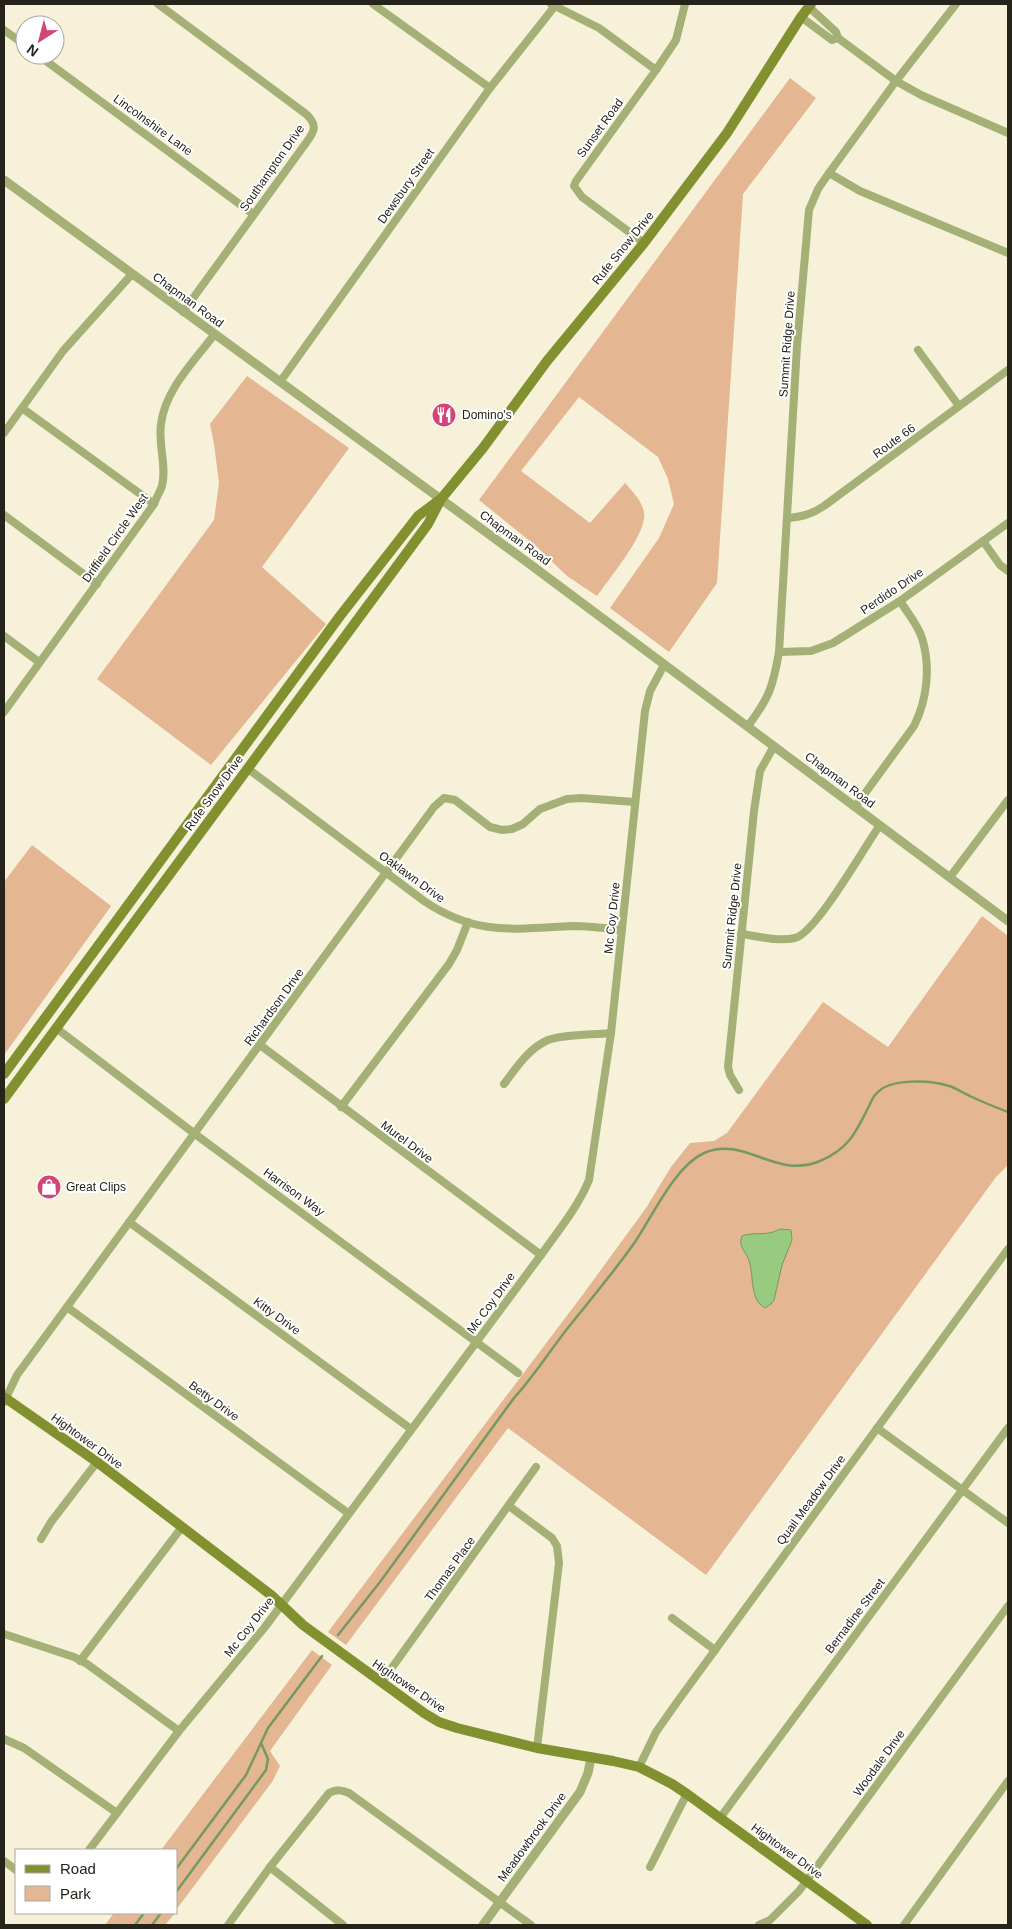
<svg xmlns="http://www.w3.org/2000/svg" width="1012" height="1929" font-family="Helvetica,sans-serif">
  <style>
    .green { fill: #e4b692 }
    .water { fill: #98cb7f; stroke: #769961 }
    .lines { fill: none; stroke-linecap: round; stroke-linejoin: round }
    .stream { stroke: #769961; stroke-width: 2.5 }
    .minor { stroke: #a5b076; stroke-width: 8 }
    .tertiary { stroke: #a5b076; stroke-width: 9 }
    .secondary { stroke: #829030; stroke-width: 10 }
    .labels { text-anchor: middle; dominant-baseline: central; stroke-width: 4; stroke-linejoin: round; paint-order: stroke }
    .street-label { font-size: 12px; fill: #25231a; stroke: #fff }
    .poi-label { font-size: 12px; fill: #25231a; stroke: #fff; text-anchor: start }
  </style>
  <rect width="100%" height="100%" fill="#f6f1d8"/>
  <g class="green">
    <path d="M790 78 816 98 743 194 717 583 669 652 610 608 659 538 674 504 668 479 658 457 579 397 521 471 590 523 625 483C632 491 643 502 644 513 648 532 608 580 597 596L567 576 536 546 479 500Z"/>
    <path d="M247 376 349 448 262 567 326 624 211 765 97 679 214 520 219 483 214 444 210 424Z"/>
    <path d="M32 845 111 906 4 1055V882Z"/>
    <path d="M982 916 1008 936V1165L996 1177 706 1575 508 1428 346 1645 328 1632 584 1293 646 1208 671 1167 690 1143 714 1141 727 1133 823 1002 888 1047Z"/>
    <path d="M312 1650 332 1665 270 1751 280 1766 272 1782 176 1910V1850H161Z"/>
    <path d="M114 1913H175L165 1925H105Z"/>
  </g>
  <path class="water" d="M780 1229 791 1230 792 1240 782 1265 774 1300 771 1304 765 1308C763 1306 760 1305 759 1303 751 1293 753 1276 750 1264 748 1253 737 1247 742 1236 756 1231 766 1237 780 1229Z"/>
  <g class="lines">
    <g class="stream">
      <path d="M338 1635 380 1582 514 1398C534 1376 549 1352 567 1329 590 1300 614 1272 635 1242 652 1217 675 1166 704 1153 745 1135 775 1180 820 1161 849 1149 856 1132 869 1106 871 1102 873 1096 877 1093 890 1078 931 1080 949 1086 956 1088 963 1093 970 1096 982 1102 995 1107 1008 1112"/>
      <path d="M176 1869 246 1775 268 1728 322 1656"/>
      <path d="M176 1892 266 1770 268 1759 261 1743"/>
      <path d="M135 1925 144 1913"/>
      <path d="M152 1925 161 1913"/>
    </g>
    <g class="minor">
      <path d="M158 4 306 114C320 127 313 133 303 147L183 312"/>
      <path d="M373 4 490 88"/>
      <path d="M551 4 599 28 656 70"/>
      <path d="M809 7 836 32 838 38 896 81 921 95 1008 133"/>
      <path d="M801 17 832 40 838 38"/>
      <path d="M4 30 25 45"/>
      <path d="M38 55 253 214"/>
      <path d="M829 173 860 191 1008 253"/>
      <path d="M644 243 582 197 574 186 576 181 656 70 676 40 685 4"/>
      <path d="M918 350 959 406"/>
      <path d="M280 382 490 88 555 6"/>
      <path d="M22 408 154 504"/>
      <path d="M4 433 63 351 132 274"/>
      <path d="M4 515 97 584"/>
      <path d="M787 518C802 517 812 514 824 506L1008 370"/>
      <path d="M983 541 1000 565 1008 571"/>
      <path d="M4 636 39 662"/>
      <path d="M779 652 811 651 833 643 900 601 1008 523"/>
      <path d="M4 712 154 504C156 498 160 492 162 486 167 466 158 445 161 424 165 390 194 361 214 335"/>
      <path d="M748 726C769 698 773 687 779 652L797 346 809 210 818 189 829 173 896 81 956 4"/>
      <path d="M247 768 424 901C476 936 513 929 572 926 589 926 605 928 622 930"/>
      <path d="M855 807 914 726C927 700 931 667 922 638 918 625 907 612 900 601"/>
      <path d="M950 877 1008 800"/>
      <path d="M741 934C758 936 778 942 795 938 816 933 865 846 880 825"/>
      <path d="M56 1028 195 1134 518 1373"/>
      <path d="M260 1045 541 1255"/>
      <path d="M504 1084C516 1068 529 1048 548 1040 565 1034 592 1035 611 1033"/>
      <path d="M739 1090 730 1075 728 1067 754 811 760 771 774 746"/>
      <path d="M341 1107 449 964 457 950 468 922"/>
      <path d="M129 1222 411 1429"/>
      <path d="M67 1307 348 1513"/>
      <path d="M4 1402 17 1375 434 807 444 798 455 800 490 827 502 830 512 829 523 824 540 809 567 799 581 798 635 802"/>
      <path d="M877 1428 1008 1523"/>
      <path d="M509 1506 552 1538 557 1546 559 1563 537 1748"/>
      <path d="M41 1539 51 1522 97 1462"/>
      <path d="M672 1618 715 1650"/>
      <path d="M4 1634 74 1657 87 1664 179 1731"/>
      <path d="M80 1661 182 1527"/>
      <path d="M381 1683 536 1467"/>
      <path d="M4 1739 24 1748 117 1813"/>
      <path d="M639 1767 656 1732 680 1698 1008 1249"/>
      <path d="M720 1818 1008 1428"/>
      <path d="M89 1850 179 1731 265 1627 541 1255C558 1231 578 1207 589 1180L611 1033 645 711 650 691 664 665"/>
      <path d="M4 1861 16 1870"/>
      <path d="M270 1867 343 1925"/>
      <path d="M650 1867C663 1842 674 1818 687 1794"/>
      <path d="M228 1925 270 1867 329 1793C337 1789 342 1790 349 1793L531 1925"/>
      <path d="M759 1925 770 1920 799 1891 1008 1606"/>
      <path d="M904 1925 1008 1781"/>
    </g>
    <g class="tertiary">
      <path d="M4 180 527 562 1008 921"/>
      <path d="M483 1925 580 1792 588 1773 591 1758"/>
    </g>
    <g class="secondary">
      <path d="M4 1074 340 616 418 516 438 501"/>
      <path d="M4 1099 428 524 441 499 483 448 547 361 644 243 727 133 801 17 811 4"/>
      <path d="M4 1397 97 1462 271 1595 303 1625 424 1713 439 1722 457 1728 537 1748 613 1761 639 1767 672 1784 687 1794 867 1925"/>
    </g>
  </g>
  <defs>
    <symbol id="restaurant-disc" viewBox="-11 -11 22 22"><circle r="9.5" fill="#d14577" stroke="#fff"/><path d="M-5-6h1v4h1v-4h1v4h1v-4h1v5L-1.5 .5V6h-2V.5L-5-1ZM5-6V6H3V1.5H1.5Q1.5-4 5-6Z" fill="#fff"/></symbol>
    <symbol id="shop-disc" viewBox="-11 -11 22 22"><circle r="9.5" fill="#d14577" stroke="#fff"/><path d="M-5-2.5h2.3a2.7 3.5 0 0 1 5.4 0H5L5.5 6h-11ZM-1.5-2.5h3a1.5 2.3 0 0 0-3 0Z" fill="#fff"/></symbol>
  </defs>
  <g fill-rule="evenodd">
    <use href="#restaurant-disc" x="430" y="401" width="28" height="28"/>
    <use href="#shop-disc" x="35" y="1173" width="28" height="28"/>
  </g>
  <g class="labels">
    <g class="street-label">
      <text transform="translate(153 125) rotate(36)">Lincolnshire Lane</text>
      <text transform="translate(600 128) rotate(-54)">Sunset Road</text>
      <text transform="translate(272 168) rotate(-55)">Southampton Drive</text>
      <text transform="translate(406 186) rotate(-55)">Dewsbury Street</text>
      <text transform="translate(623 248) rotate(-51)">Rufe Snow Drive</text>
      <text transform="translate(188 300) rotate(36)">Chapman Road</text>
      <text transform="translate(787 344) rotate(-86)">Summit Ridge Drive</text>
      <text transform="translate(894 441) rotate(-36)">Route 66</text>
      <text transform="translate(115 538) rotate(-55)">Driffield Circle West</text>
      <text transform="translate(515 538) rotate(36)">Chapman Road</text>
      <text transform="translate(892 591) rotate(-34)">Perdido Drive</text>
      <text transform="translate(840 780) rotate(37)">Chapman Road</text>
      <text transform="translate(214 793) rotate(-54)">Rufe Snow Drive</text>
      <text transform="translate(412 877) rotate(36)">Oaklawn Drive</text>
      <text transform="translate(732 916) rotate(-84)">Summit Ridge Drive</text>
      <text transform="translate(612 918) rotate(-84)">Mc Coy Drive</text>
      <text transform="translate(274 1007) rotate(-54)">Richardson Drive</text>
      <text transform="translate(407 1142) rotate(37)">Murel Drive</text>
      <text transform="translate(294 1192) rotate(36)">Harrison Way</text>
      <text transform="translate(491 1303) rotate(-54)">Mc Coy Drive</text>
      <text transform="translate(277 1316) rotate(36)">Kitty Drive</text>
      <text transform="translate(214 1401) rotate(36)">Betty Drive</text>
      <text transform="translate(87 1441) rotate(36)">Hightower Drive</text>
      <text transform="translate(811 1500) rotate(-54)">Quail Meadow Drive</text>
      <text transform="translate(450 1569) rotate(-54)">Thomas Place</text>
      <text transform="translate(855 1616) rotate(-53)">Bernadine Street</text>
      <text transform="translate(249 1627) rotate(-52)">Mc Coy Drive</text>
      <text transform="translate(409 1686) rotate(34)">Hightower Drive</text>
      <text transform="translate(879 1763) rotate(-54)">Woodale Drive</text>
      <text transform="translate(532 1837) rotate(-54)">Meadowbrook Drive</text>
      <text transform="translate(787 1851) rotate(36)">Hightower Drive</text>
    </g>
    <g class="poi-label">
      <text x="462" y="415">Domino's</text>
      <text x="66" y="1187">Great Clips</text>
    </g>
  </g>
  <rect width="1012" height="1929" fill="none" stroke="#25231a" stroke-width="10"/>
  <rect x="15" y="1849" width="162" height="65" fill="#ffffff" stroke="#a8a7a3"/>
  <rect x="25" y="1865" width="25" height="8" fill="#829030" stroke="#a8a7a3"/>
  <text x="60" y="1874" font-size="15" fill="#25231a">Road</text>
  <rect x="25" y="1886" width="25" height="15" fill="#e4b692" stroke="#a8a7a3"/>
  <text x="60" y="1899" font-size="15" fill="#25231a">Park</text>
  <g transform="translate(40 40) rotate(216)"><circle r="24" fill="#ffffff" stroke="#a8a7a3"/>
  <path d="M0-4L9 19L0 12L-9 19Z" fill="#d14577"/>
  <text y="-8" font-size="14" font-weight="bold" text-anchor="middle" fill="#25231a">N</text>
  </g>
</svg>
